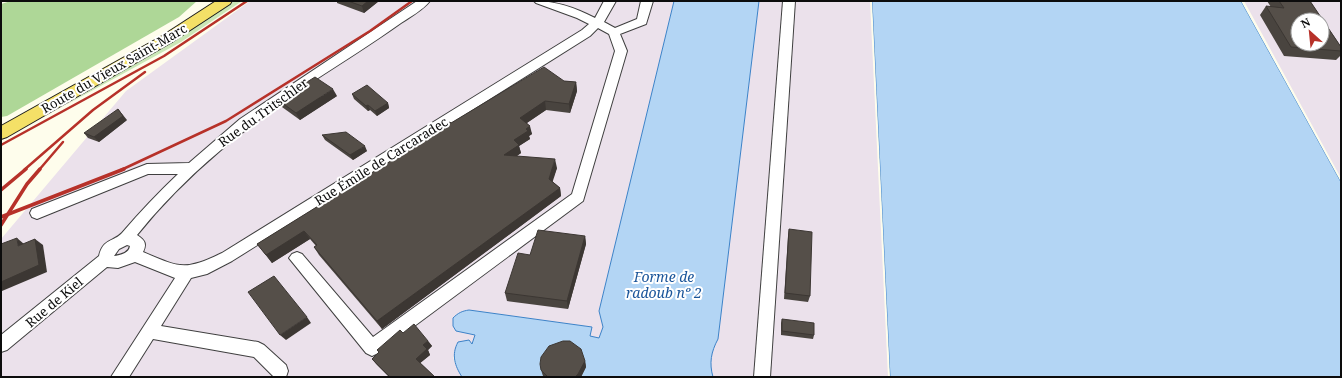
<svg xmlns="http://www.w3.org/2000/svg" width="1342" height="378" font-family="'Noto Serif',serif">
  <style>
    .industrial { fill: #ebe1eb; fill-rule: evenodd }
    .green { fill: #cbe7b7 }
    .forest { fill: #aed797 }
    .water { fill: #b3d5f4; stroke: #3c82c8 }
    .pier { fill: #fefdec }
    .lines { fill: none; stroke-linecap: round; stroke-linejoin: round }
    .minor-casing { stroke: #3f3f3f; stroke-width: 2 }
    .major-casing { stroke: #1d1d1d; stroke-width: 2 }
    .minor { fill: #fff; fill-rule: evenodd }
    .major { fill: #f4e067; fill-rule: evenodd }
    .rail-far1 { stroke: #b73129; stroke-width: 2.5 }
    .rail { stroke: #b73129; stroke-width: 3.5 }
    .wall { fill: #49443f }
    .shaded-wall { fill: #3c3733 }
    .building { fill: #554f49; stroke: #3c3733; fill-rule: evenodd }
    .labels { text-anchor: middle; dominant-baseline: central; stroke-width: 4; stroke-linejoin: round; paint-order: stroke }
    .street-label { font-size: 13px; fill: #0c0c0c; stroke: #fff }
    .water-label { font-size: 14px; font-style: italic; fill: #1a559a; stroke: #fff }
  </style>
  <rect width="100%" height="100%" fill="#fefdec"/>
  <g class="industrial">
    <path d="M250 1H674L599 311 603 327 599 338 590 336 591 327 469 310 459 313 475 335 472 344 453 357 455 363 462 377H1V239L126 91Z"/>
    <path d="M759 1H872L890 377H713L711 370V352L718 339Z"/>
    <path d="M1241 1H1341V182ZM1298 20H1322V44H1298Z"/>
  </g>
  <path class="green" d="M235 1H242L181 42 64 106 151 54Z"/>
  <path class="forest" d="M11 1H197L179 17 7 116 1 117V4Z"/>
  <g class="water">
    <path d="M674 1H759L718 339C711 352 709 363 713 377H462C455 366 451 355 458 342L469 340 472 344 475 335 456 331 453 326V318C458 313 462 311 469 310L592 327 590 336 599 338 603 327 599 311Z"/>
    <path d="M872 1H1241L1341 182V377H890Z"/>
  </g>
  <g class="pier">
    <path d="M870 1H872L890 377H888Z"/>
    <path d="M1241 1H1244L1341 178V182Z"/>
  </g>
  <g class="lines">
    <defs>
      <g id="minor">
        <path d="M417 1H430C423 10 410 17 401 23 373 43 344 61 315 80 249 124 187 173 137 235 145 240 147 244 143 252 180 268 185 271 222 253L582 30 589 24 577 18 536 3 534 1C557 1 576 8 595 18L604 1H616L604 22 615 28 637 19 641 1H653L646 24 620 34 627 51 583 201 378 353 372 356 366 353 289 258 292 254 297 252 302 254 373 337 572 194 615 51 609 34 598 28 590 36 232 261 207 274 191 278 161 326 258 342 264 345 286 365 288 371 286 377H274L254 357 153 339 129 377H111L175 278 135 262 118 268 107 267 7 350 1 352V335L99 256C103 238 114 242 122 233 140 212 158 193 178 174H148L37 219 32 217 30 213 32 209 147 164 189 163 240 119ZM127 245 130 246C129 253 121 255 114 256L119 249Z"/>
        <path d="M783 1H795L770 377H754Z"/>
      </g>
      <path id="major" d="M216 1H232L230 4 172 42 7 137 1 139V126L162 36Z"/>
    </defs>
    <use href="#minor" class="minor-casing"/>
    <use href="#major" class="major-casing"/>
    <use href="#minor" class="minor"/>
    <use href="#major" class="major"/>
    <g class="rail-far1">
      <path d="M1 145 164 56 247 1"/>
      <path d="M24 170 93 110 145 72"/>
      <path d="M39 170 63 142"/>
      <path d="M121 170 226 121 370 31 412 1"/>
    </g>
    <g class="rail">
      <path d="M1 190 26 169"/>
      <path d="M1 217 124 169"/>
      <path d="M1 225 27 184 40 169"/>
    </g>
  </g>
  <g class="wall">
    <path d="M337 1H379L364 13 337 3Z"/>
    <path d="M1267 1H1310L1341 47V55L1336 60 1284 56 1260 15 1266 6 1271 7Z"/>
    <path d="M564 81 576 82 577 91 570 113 546 110 527 123 532 134 529 136 530 139 519 146 521 153 517 156 557 168 552 181 560 188 561 196 382 329 319 255 314 247 316 246 310 239 272 263 257 244 438 132 437 129 451 123Z"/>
    <path d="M352 94 388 103 389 108 377 116 370 110 368 111 354 99Z"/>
    <path d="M337 96 300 120 282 107 278 100Z"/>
    <path d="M127 120 99 142 88 138 84 133Z"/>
    <path d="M322 135 367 151 353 160 325 140Z"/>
    <path d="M789 229 810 296 808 302 784 299 788 236Z"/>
    <path d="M585 236 586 244 568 309 507 301 505 293 530 255Z"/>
    <path d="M782 319 814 335 813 339 781 335V323Z"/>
    <path d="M403 333 428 341 432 346 428 350 430 355 420 363 435 377H389L376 364 372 359 379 353 377 350Z"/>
    <path d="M585 361 586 367 581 377H544L543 376 541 370Z"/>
  </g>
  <g class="shaded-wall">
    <path d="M368 1H379L364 13 362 6Z"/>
    <path d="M576 82 577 91 570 113 569 104Z"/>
    <path d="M333 89 337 96 300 120 296 113Z"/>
    <path d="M545 101 546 110 522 126 520 118Z"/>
    <path d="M388 103 389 108 377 116 375 111Z"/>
    <path d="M368 105 370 110 368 111 366 106Z"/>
    <path d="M118 109 127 120 99 142 94 137Z"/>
    <path d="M530 126 532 134 529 136 530 139 519 146 521 153 506 163 504 155 514 140 526 129Z"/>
    <path d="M365 146 367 151 353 160 350 155Z"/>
    <path d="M555 159 557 168 551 187 549 179Z"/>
    <path d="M560 188 561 196 382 329 377 321Z"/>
    <path d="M304 231 310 239 272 263 266 255Z"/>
    <path d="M585 236 586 244 568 309 567 301Z"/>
    <path d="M17 238 24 244 18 246Z"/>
    <path d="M35 239 43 245 47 272 2 291 1 290V282Z"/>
    <path d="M307 317 311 323 286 340 280 335Z"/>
    <path d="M428 341 432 346 428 350 430 355 419 364 416 359 423 345Z"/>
    <path d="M585 361 586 367 581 377H575Z"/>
  </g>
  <g class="building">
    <path d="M348 1H368L362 6Z"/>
    <path d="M1279 1H1310L1341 47V51L1291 47 1266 6 1284 8ZM1298 20H1322V44H1298Z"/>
    <path d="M544 67 564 81 576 82 569 104 545 101 520 118 530 126 526 129 528 131 514 140 519 145 504 155 555 159 549 179 560 188 377 321 314 247 317 245 304 231 266 255 257 244 439 131 437 129 450 122 451 123Z"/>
    <path d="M315 77 333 89 296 113 278 100Z"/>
    <path d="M367 85 388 103 375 111 368 105 366 106 352 94Z"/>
    <path d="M118 109 123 116 94 137 84 133Z"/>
    <path d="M346 132 365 146 350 155 322 135Z"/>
    <path d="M789 229 812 232 810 296 785 293Z"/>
    <path d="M538 230 585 236 567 301 505 293 518 253 530 255Z"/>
    <path d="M17 238 18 246 35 239 39 265 1 282V244Z"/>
    <path d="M274 276 307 317 280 335 248 292Z"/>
    <path d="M782 319 814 323V335L782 331Z"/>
    <path d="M414 324 428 341 423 345 427 349 416 359 435 377H390L372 359 379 352 377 350 400 330 403 333Z"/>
    <path d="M563 341H570L581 349 585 361 578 374 575 377H548L541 370 540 364 541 357 549 346Z"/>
  </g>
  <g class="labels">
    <g class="street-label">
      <text transform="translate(114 68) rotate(-30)">Route du Vieux Saint-Marc</text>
      <text transform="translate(263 112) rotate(-36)">Rue du Tritschler</text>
      <text transform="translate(381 161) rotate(-32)">Rue Émile de Carcaradec</text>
      <text transform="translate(54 302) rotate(-40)">Rue de Kiel</text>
    </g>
    <g class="water-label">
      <text x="664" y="276">Forme de<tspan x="664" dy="16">radoub nº 2</tspan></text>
    </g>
  </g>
  <rect width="1342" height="378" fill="none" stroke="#0c0c0c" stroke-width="4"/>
  <g transform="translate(1310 32) rotate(333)"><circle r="19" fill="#ffffff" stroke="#9e9e9e"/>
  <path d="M0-3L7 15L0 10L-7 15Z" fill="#b73129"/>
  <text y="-6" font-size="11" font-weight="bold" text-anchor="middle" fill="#0c0c0c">N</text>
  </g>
</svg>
